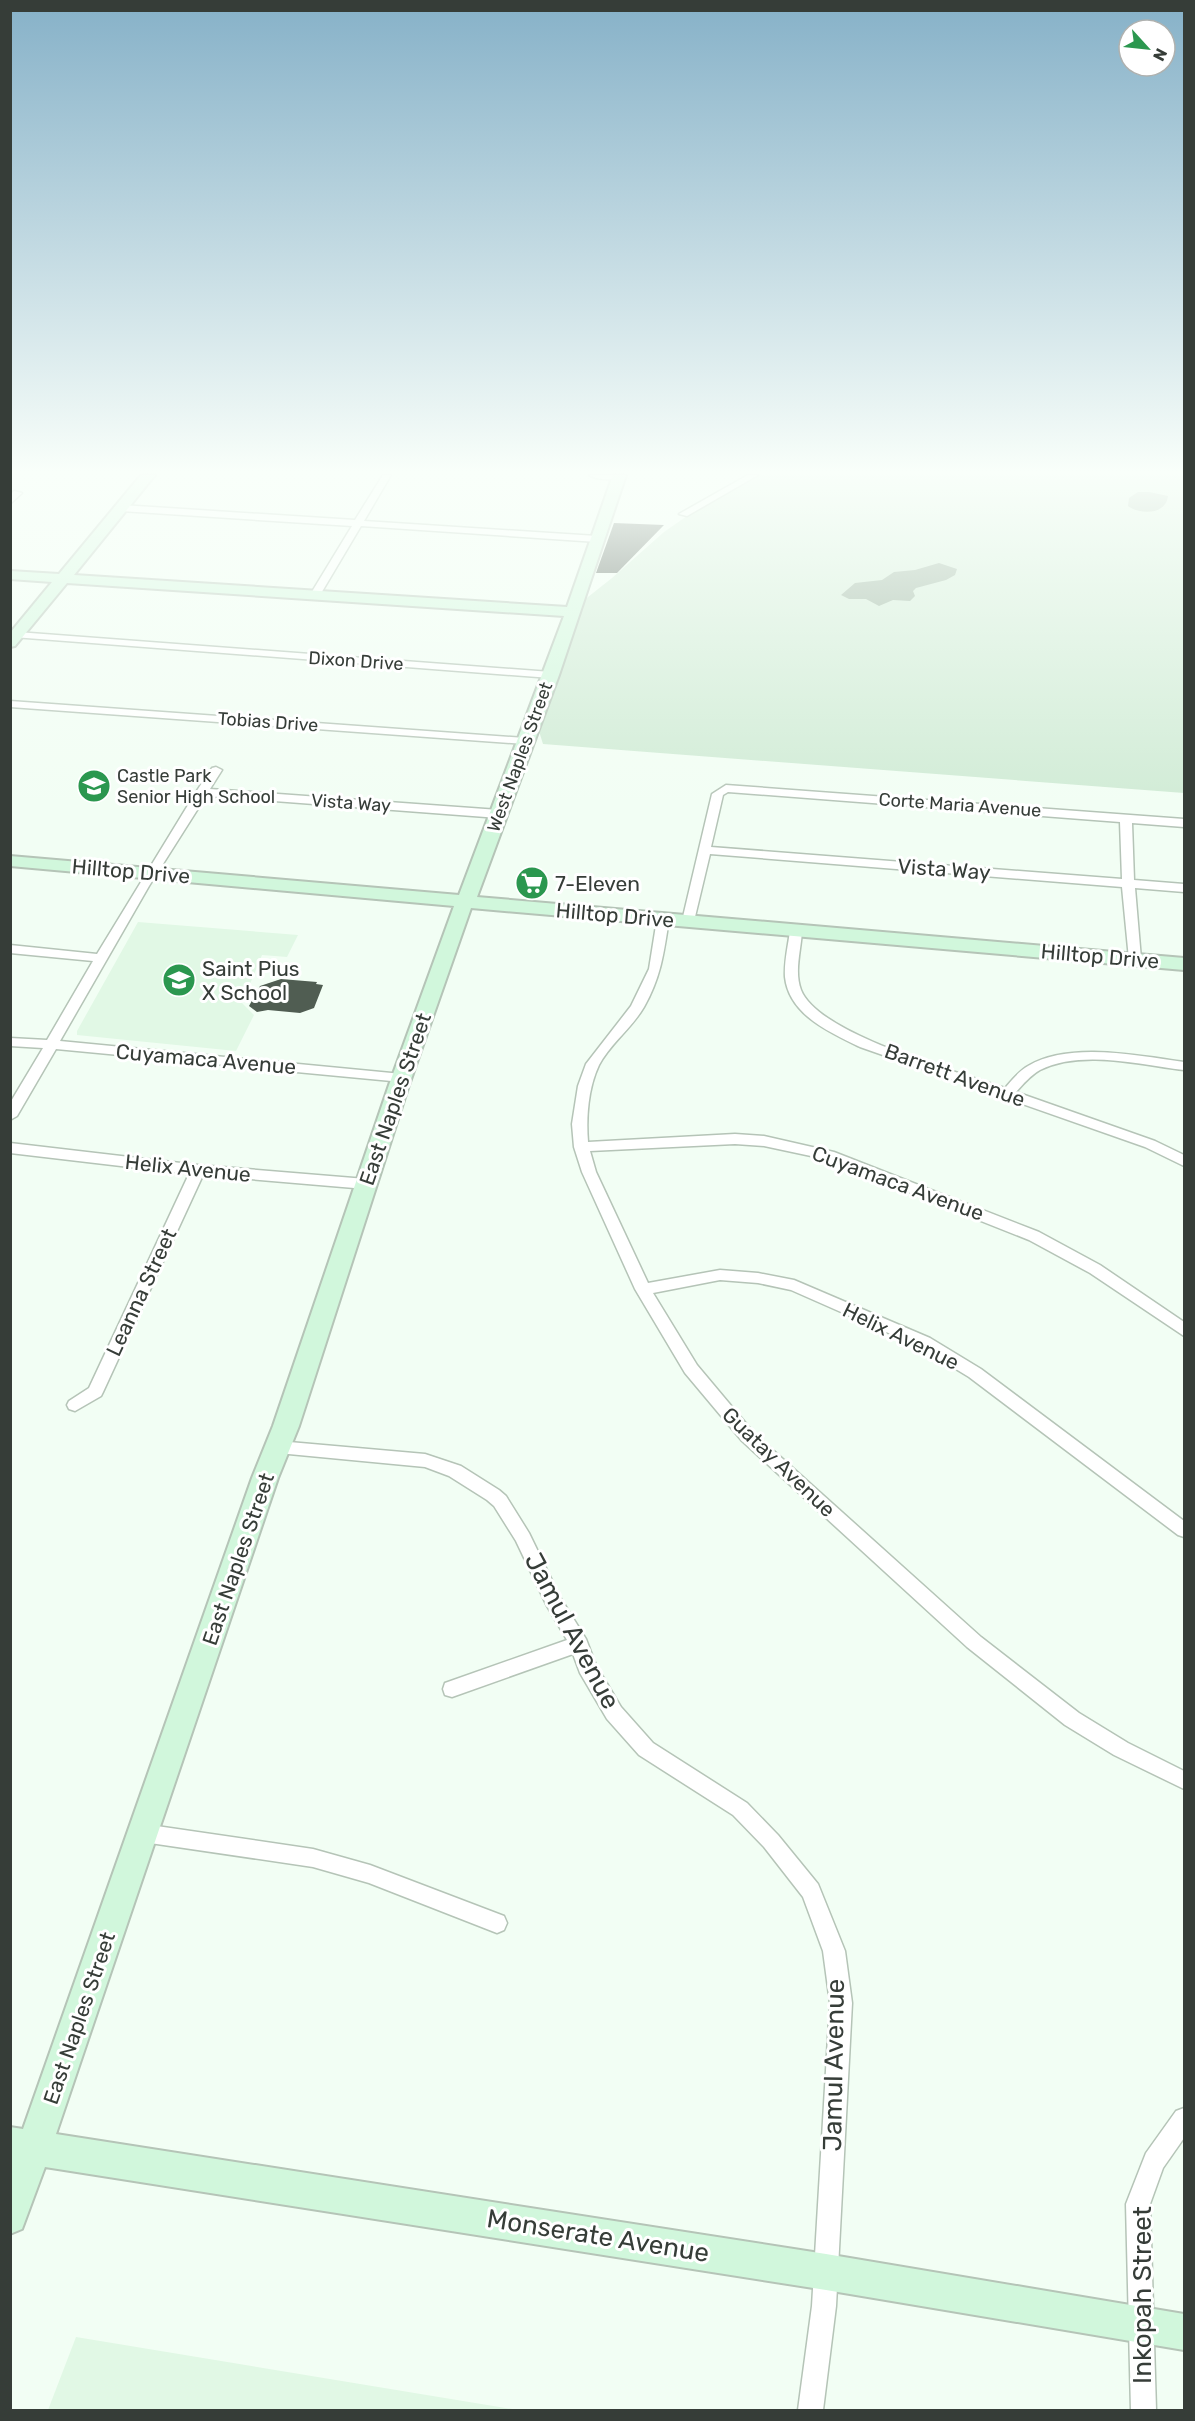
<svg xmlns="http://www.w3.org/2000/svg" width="1195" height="2421" font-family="Rubik,sans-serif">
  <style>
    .built { fill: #e1f8e5 }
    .green { fill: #d0ebd5 }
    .water { fill: #93ad98 }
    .building { fill: #505d52 }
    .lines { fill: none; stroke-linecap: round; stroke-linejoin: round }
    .street-casing { stroke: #b5c4b7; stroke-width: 3 }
    .secondary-casing { stroke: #b5c4b7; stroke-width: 4 }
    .street { fill: #fff; fill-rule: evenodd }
    .secondary { fill: #d1f7dc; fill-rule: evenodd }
    .labels { text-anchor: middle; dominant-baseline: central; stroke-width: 6; stroke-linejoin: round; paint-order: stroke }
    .far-street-label { font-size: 18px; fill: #363d38; stroke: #fff }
    .far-poi-label { font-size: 18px; fill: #363d38; stroke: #fff; text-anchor: start }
    .street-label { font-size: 21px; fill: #363d38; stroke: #fff }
    .poi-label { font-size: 21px; fill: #363d38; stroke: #fff; text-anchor: start }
    .near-street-label { font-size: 26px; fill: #363d38; stroke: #fff }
  </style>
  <rect width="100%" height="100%" fill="#f2fef4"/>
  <g class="built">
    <path d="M138 922 298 935 287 957 262 955 242 1003 254 1015 236 1051 77 1035V1031Z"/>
    <path d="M76 2337 518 2410H48Z"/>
  </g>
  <path class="green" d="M757 475H1184V793L543 744 533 712 569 612 612 578 664 532 700 507Z"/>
  <g class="water">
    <path d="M1138 492H1149L1168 496C1166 515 1140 515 1128 506L1129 498Z"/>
    <path d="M939 563 957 569 955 575 946 580 916 588 913 591 915 596 910 601 893 600 879 606 866 599H849L841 595 855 583 882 580 894 572 915 570Z"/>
  </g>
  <g class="building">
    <path d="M614 523 664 525 617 573H596Z"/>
    <path d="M281 979 317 982 316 984 323 985 314 1008 300 1013 268 1010 257 1012 249 1006 260 986Z"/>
  </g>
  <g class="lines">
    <defs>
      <g id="street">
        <path d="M383 475H391L364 521 597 536 602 539 597 542 361 526 320 595 315 598 310 595 352 526 121 511 116 508 121 505 355 520Z"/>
        <path d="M589 475H623L624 476C617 481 596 480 589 475Z"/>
        <path d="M748 475H758L687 516 679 514Z"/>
        <path d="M14 491 22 493 10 504V495Z"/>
        <path d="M17 632 551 672 556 675 551 678 13 637 12 635Z"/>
        <path d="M10 701 525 738 531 741 525 744 10 707Z"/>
        <path d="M216 767 222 770 210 789 499 810 505 814 499 818 206 796 149 886 60 1041 402 1074 409 1078 402 1082 56 1049 17 1116 10 1120V1103L43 1048 10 1046V1038L47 1040 93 961 10 953V945L97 954 196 792 212 768Z"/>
        <path d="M726 785 1184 819V827L1132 823 1134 880 1184 884V892L1135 888 1141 959 1135 963 1129 959 1122 887 710 854 694 921 688 925 684 924 682 921 712 794ZM728 792 1120 822 1122 879 711 847 723 795Z"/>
        <path d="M663 915 669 919C664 952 661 977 644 1007 632 1028 610 1044 599 1065 588 1088 586 1118 588 1142L735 1134 764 1136 834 1152 1039 1232 1100 1265 1184 1322V1336L1090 1273 1029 1240 825 1159 764 1146 735 1144 590 1151 596 1172 648 1283 720 1270 758 1273 794 1280 930 1338 981 1369 1184 1521V1537L1178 1535 969 1377 918 1346 791 1290 758 1283 720 1280 653 1293 697 1365 754 1433 981 1637 1079 1713 1128 1743 1184 1771V1789L1114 1755 1065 1725 967 1647 742 1441 685 1373 635 1289 582 1172 574 1147 572 1124 578 1086 586 1064 631 1006 649 969 657 919Z"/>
        <path d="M796 927 802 931C801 950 794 972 801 990 819 1035 959 1072 1005 1088 1012 1080 1019 1071 1028 1066 1070 1041 1139 1056 1184 1062V1070C1140 1065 1082 1049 1040 1070 1031 1075 1023 1084 1016 1092L1155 1141 1184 1155V1166L1145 1147 860 1047C831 1033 789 1015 785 977 784 962 788 946 790 931Z"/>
        <path d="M10 1143 198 1165 366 1179 373 1184 366 1189 203 1175 103 1392 101 1396 75 1411 69 1409 67 1405 69 1401 89 1388 189 1174 10 1153Z"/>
        <path d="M278 1441 425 1454 461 1466 499 1490 506 1496 529 1533 560 1597 586 1639 596 1665 621 1707 653 1743 747 1803 778 1835 818 1884 845 1951 852 2003 836 2306 823 2410H798L812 2306 830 2003 823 1951 803 1897 764 1847 733 1815 639 1755 607 1719 580 1673 573 1654 452 1697 445 1695 443 1689 445 1683 567 1640 547 1606 516 1541 494 1506 487 1500 449 1476 425 1467 278 1453 272 1452 270 1447 272 1442Z"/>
        <path d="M143 1824 313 1849 370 1865 504 1916 507 1923 504 1930 497 1933 369 1883 313 1867 143 1842 136 1839 133 1833 136 1827Z"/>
        <path d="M1184 2108V2138L1163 2168 1150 2204 1156 2410H1131L1126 2204 1146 2153 1176 2111Z"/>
      </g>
      <path id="secondary" d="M141 475H155L74 575 567 607 613 475H626L559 675 477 897 1184 958V970L471 908 409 1085 299 1426 278 1478 56 2134 826 2254 1184 2314V2350L826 2290 45 2167 22 2229 10 2234V2127L23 2129 252 1478 273 1426 389 1085 454 906 10 866V856L459 895 564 616 67 583 15 646 10 647V633L52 582 10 579V571L59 574Z"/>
    </defs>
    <use href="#street" class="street-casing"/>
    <use href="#secondary" class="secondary-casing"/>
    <use href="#street" class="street"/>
    <use href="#secondary" class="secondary"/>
  </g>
  <linearGradient id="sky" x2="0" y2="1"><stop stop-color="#86b1c8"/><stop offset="0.58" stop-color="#f9fffa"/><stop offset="1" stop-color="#f9fffa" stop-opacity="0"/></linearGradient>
  <rect width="1195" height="813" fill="url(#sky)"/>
  <defs>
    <symbol id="school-disc" viewBox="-11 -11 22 22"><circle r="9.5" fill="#2b974f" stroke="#fff"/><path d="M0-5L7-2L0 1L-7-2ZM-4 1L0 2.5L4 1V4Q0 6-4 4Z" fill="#fff"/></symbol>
    <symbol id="supermarket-disc" viewBox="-11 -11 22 22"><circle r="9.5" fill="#2b974f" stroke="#fff"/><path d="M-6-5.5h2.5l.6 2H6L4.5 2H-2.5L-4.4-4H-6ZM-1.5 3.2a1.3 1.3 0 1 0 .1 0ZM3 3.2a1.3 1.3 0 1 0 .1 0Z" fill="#fff"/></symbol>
  </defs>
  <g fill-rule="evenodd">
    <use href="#school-disc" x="75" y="767" width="38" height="38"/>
    <use href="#supermarket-disc" x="513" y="864" width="38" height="38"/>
    <use href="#school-disc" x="160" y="961" width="38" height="38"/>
  </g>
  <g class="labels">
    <g class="far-street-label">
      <text transform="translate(356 661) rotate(4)">Dixon Drive</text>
      <text transform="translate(268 722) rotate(4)">Tobias Drive</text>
      <text transform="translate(520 757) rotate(-70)">West Naples Street</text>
      <text transform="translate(351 803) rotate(4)">Vista Way</text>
      <text transform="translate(960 805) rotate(4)">Corte Maria Avenue</text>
    </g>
    <g class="far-poi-label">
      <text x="117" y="776">Castle Park<tspan x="117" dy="21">Senior High School</tspan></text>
    </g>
    <g class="street-label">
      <text transform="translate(944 869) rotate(4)">Vista Way</text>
      <text transform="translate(131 871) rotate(5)">Hilltop Drive</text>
      <text transform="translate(615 915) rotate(5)">Hilltop Drive</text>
      <text transform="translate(1100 956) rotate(5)">Hilltop Drive</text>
      <text transform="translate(206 1059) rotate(5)">Cuyamaca Avenue</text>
      <text transform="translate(955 1075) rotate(20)">Barrett Avenue</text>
      <text transform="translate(395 1099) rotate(-71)">East Naples Street</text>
      <text transform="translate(188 1168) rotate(6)">Helix Avenue</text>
      <text transform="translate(898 1183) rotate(20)">Cuyamaca Avenue</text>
      <text transform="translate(141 1292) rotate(-65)">Leanna Street</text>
      <text transform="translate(901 1336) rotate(26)">Helix Avenue</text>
      <text transform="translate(779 1462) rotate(44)">Guatay Avenue</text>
      <text transform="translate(238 1559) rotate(-71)">East Naples Street</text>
      <text transform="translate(79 2018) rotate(-71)">East Naples Street</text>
    </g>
    <g class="poi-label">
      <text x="555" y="883">7-Eleven</text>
      <text x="202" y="968">Saint Pius<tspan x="202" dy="24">X School</tspan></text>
    </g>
    <g class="near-street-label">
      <text transform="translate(572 1631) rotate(62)">Jamul Avenue</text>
      <text transform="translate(834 2065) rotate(-89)">Jamul Avenue</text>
      <text transform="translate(598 2236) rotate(9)">Monserate Avenue</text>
      <text transform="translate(1142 2295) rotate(-90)">Inkopah Street</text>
    </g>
  </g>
  <rect width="1195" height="2421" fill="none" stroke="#363d38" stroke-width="24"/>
  <g transform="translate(1147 48) rotate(117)"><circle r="28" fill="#ffffff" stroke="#afb1af" stroke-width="1.5"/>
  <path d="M0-4.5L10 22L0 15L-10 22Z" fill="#2b974f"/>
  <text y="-9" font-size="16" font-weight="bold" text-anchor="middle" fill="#363d38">N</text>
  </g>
</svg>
